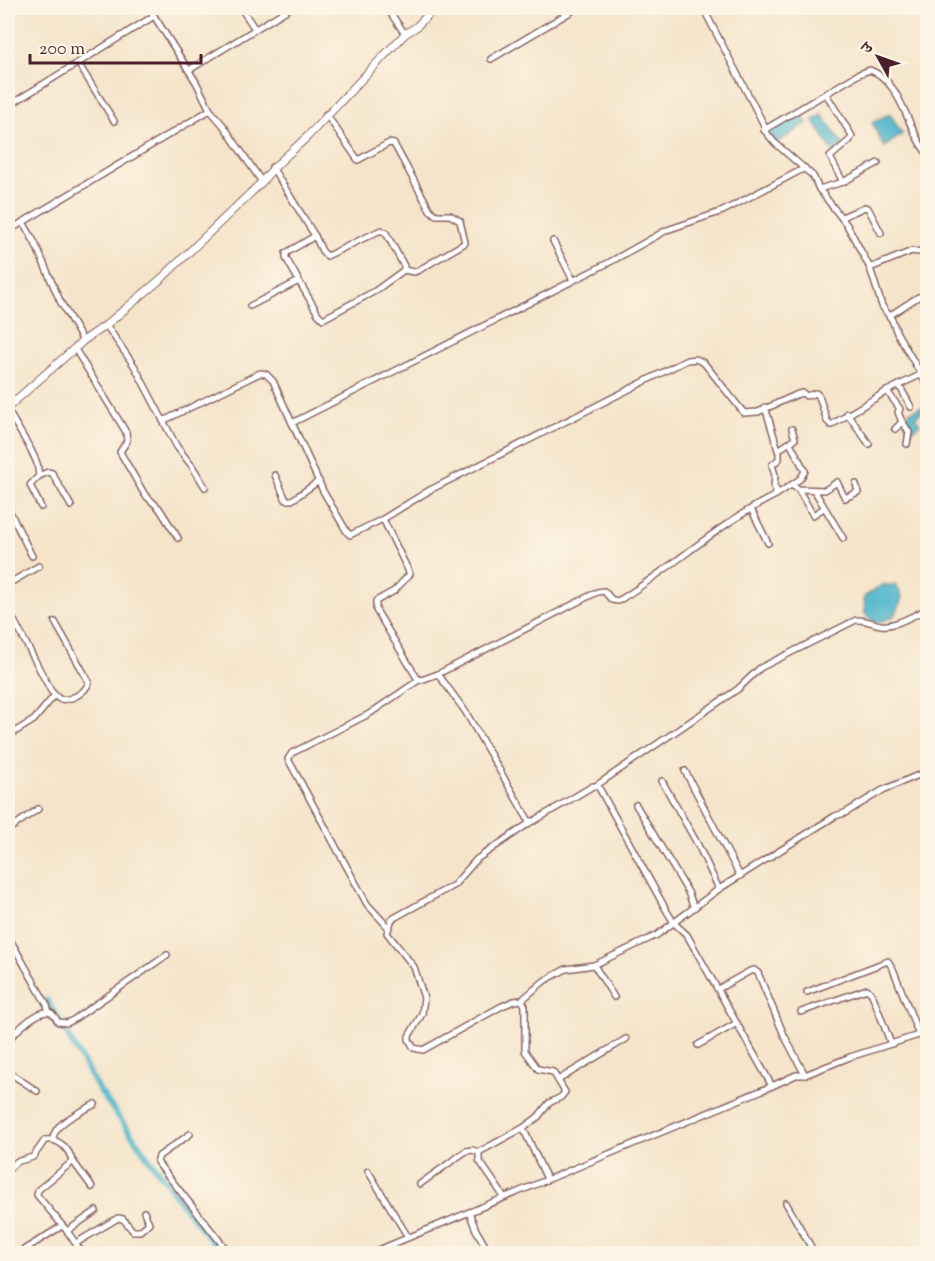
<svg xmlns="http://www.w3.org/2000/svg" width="935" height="1261" font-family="'Sorts Mill Goudy','Noto Serif Devanagari',serif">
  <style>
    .water { fill: #4cb5ca; stroke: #4b6a7a; stroke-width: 1.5 }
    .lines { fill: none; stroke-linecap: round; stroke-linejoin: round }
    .canal { stroke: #4cb5ca; stroke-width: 6 }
    .minor-casing { stroke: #866463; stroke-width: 8 }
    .tertiary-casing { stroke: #866463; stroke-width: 9 }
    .minor { stroke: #fff; stroke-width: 5 }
    .tertiary { stroke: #fff; stroke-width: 7 }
  </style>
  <rect width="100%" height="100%" fill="#fcf5e5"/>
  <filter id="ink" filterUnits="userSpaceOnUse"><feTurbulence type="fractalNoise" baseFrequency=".0167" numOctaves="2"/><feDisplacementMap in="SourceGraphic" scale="12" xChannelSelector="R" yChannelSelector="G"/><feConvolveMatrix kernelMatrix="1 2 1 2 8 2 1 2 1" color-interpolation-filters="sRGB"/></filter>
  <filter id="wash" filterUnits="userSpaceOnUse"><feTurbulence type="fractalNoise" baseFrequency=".008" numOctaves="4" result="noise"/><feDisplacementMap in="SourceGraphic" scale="24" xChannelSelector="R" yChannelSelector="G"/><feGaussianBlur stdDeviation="1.35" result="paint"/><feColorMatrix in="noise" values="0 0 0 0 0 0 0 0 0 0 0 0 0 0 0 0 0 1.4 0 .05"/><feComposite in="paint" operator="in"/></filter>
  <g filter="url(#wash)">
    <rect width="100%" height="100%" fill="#f5e4ca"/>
    <g class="water">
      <path d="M799 111 807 123 777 143 767 130Z"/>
      <path d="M890 114 902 134 884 147 872 122Z"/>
      <path d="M822 115 843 144 833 152 813 120Z"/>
      <path d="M921 407 924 410 915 417 920 424 910 432 903 419 910 412Z"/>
      <path d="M882 585H896L902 596C897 617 895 618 875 623L865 614 864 597Z"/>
    </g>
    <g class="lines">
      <path class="canal" d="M47 1000 99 1090 183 1205 222 1254"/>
    </g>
  </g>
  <g filter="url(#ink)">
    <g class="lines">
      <defs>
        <g id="minor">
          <path d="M149 8 196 82 210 110 223 125 262 182"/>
          <path d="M241 8 255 29"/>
          <path d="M387 8 405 34"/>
          <path d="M703 8 764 125V130L775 143 813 176 819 189 847 225 870 268 882 306 892 320 897 333 928 386"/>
          <path d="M491 59 577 8"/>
          <path d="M78 63 114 121"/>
          <path d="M189 70 290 8"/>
          <path d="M826 94 852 136 850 140 830 157 843 182"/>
          <path d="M8 106 154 16"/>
          <path d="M764 130 859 74 870 70C903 82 906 130 928 154"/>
          <path d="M272 167 315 236 322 251 327 256 381 230 386 233 404 266V270L414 272 419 270 465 243 460 221 450 215H436L430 210 394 144 389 143 358 160 326 114"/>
          <path d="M819 189 843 182 878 163"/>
          <path d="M842 217 865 207 868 208 881 233"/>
          <path d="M23 222 35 243 60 301 83 341"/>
          <path d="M8 231 210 110"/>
          <path d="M553 241 573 280"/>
          <path d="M870 268 912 251 918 252 928 247"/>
          <path d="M299 281 318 314 323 319 375 291 404 270"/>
          <path d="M250 306 299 281 286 258V253L315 236"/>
          <path d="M889 316 918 297H924L928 303"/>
          <path d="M106 325 135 367 177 447 192 466 205 487"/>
          <path d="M75 349 126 432 127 441 120 452 145 495 159 508 178 538"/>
          <path d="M899 385 911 407"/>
          <path d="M887 391 900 409 898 412 902 422 895 429"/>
          <path d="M8 411 31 450 37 463 39 476 30 485 41 507"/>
          <path d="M847 413 869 444"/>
          <path d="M163 421 260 373 266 374 273 381 323 491 347 532 350 535 383 519 430 490 687 360 696 359 704 363 744 413 758 412 798 394 803 393 806 396 816 393 819 396 827 421 831 425 887 391 922 374"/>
          <path d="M902 421 909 432 907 444"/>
          <path d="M292 423 610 262 667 230 723 211 805 168"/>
          <path d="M790 443 805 471 800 479 791 485"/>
          <path d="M778 450 795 439 792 429"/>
          <path d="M275 475 286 500H292L319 481"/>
          <path d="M39 476 48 472 52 473 71 506"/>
          <path d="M798 489 813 515 824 508"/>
          <path d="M814 490 843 538"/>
          <path d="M776 495 791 485 798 489 825 490 837 482 845 498 858 492 856 484"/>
          <path d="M8 508 32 556"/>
          <path d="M751 509 768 543"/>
          <path d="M383 519 410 574 394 591 376 601V610L417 678 421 680 438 674 465 711 529 821H534L593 786H598L665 908 674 923 687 935 772 1086"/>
          <path d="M8 584 39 566"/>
          <path d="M8 609 51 691 59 699C70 701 85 694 89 682L55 622"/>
          <path d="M923 611 928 620"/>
          <path d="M438 674 597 592 604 591 612 600 618 601C672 568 718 524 774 496L777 491 774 487 775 475 772 465 779 459V453L765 407"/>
          <path d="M8 736 34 720 54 696"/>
          <path d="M685 771 740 876"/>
          <path d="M662 781 698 845 719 889"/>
          <path d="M597 785 738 689 760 668 856 620C866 619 872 624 881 625 896 627 913 615 928 609"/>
          <path d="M636 805 688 892 694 908"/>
          <path d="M8 830 38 809"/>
          <path d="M388 927 367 904 288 759 292 753 369 714 419 680"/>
          <path d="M8 936 47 1005 49 1012"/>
          <path d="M718 989 750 971 754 970 758 973 784 1035 805 1075"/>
          <path d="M807 992 888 961 893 969 919 1035"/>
          <path d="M614 997 594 965 657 935 719 889 835 816 845 813 883 790 928 771"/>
          <path d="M522 1000 544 981 566 969 594 965"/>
          <path d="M801 1012 867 989 872 994 891 1044"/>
          <path d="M8 1040C16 1032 35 1011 48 1012 53 1012 56 1018 58 1022L67 1023 73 1020 167 955"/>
          <path d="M698 1045 737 1023"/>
          <path d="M8 1072 37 1091"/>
          <path d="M558 1080 626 1039"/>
          <path d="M523 1128 547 1179"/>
          <path d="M190 1134 159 1156 157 1162 230 1254"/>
          <path d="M53 1139C54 1122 82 1112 95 1104"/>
          <path d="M72 1160 92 1187"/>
          <path d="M8 1170 16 1162 33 1157 45 1140C59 1138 70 1149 72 1162L38 1190 37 1195 67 1231 83 1254"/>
          <path d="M368 1171 408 1237"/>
          <path d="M420 1184 466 1151 472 1150 479 1152"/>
          <path d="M504 1197 479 1160V1152L523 1128 538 1117 549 1103 561 1097 565 1092 553 1072 538 1069 525 1051V1006L522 1000 514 1001 502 1006 423 1050 414 1048 409 1040V1036L422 1014 424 998 414 967 387 933 392 919 454 885 477 859 531 822"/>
          <path d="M786 1203 815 1254"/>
          <path d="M469 1212 476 1230 490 1254"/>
          <path d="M67 1231 96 1211"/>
          <path d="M76 1243 118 1218 123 1219 133 1231H140L149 1223 144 1212"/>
          <path d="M17 1254 62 1226"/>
          <path d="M369 1254 772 1086 796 1075H805L850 1057 928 1032"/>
        </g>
        <path id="tertiary" d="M8 407 83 341 106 325 161 279 262 182C275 163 292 152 308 136 340 102 372 68 405 34L416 27 435 8"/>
      </defs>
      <use href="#minor" class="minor-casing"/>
      <use href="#tertiary" class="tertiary-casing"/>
      <use href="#minor" class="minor"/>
      <use href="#tertiary" class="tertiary"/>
    </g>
  </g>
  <rect width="935" height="1261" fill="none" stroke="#fcf5e5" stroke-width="30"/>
  <g transform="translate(878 57) rotate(310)" stroke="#fcf5e5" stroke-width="4.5" paint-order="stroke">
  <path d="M0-4.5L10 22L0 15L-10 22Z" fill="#4a1f2b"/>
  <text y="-9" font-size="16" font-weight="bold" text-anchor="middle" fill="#4a1f2b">उ</text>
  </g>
  <path d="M30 54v9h171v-9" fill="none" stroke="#4a1f2b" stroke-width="3"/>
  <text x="39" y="54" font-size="18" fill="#4a1f2b" stroke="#fcf5e5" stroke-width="4.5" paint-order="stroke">200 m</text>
</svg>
